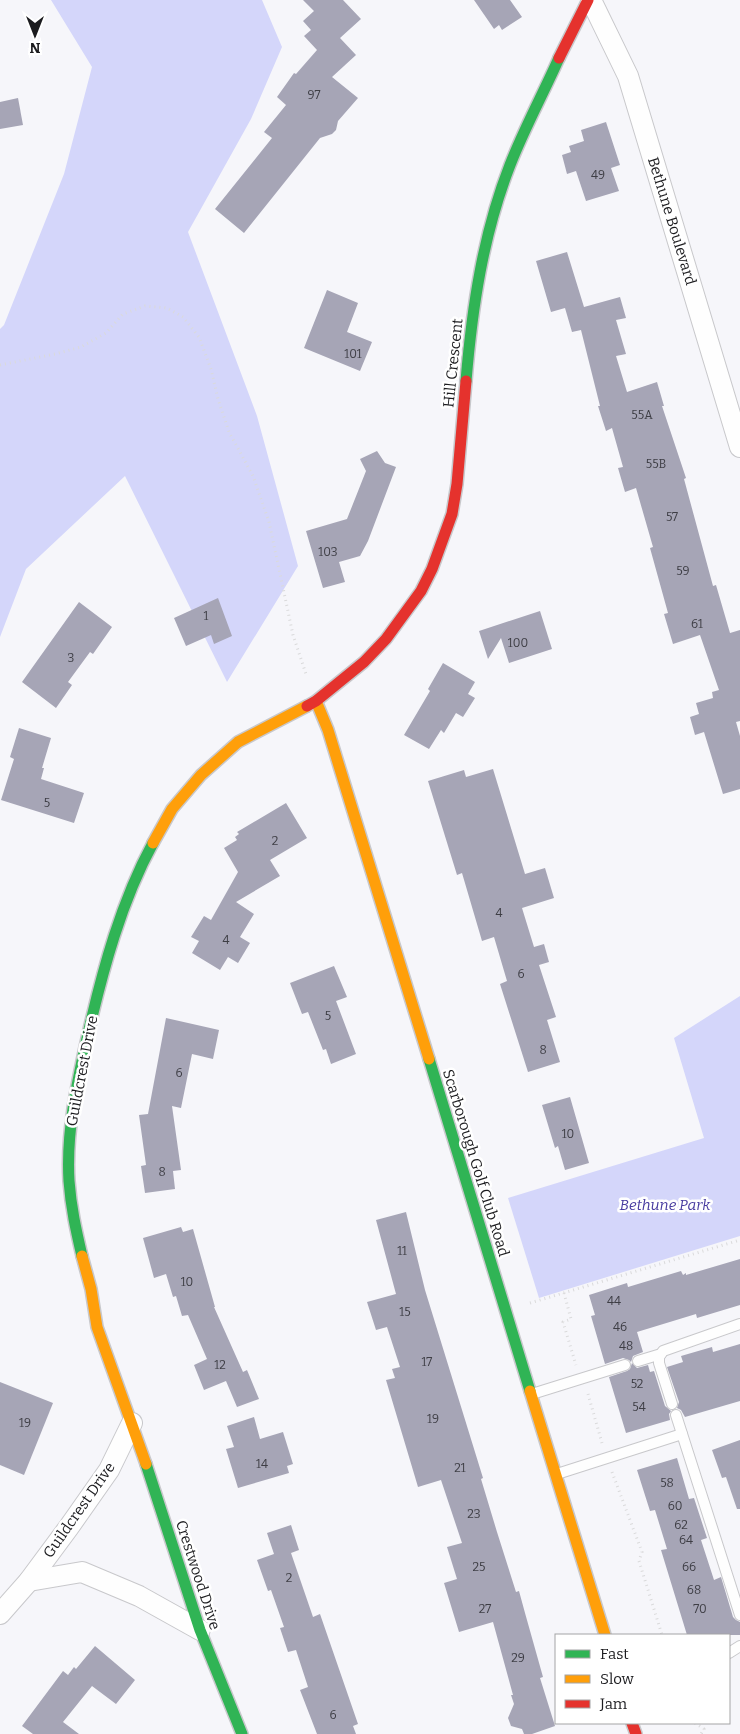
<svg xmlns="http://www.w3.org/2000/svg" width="740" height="1734" font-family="Bitter,serif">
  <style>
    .green { fill: #d4d6fa }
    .building { fill: #a6a5b6 }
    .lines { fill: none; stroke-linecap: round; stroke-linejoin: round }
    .lane-casing { stroke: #c8c8cb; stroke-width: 12 }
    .street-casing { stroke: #c8c8cb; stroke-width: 22 }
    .fast-casing { stroke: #c8c8cb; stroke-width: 14 }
    .slow-casing { stroke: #c8c8cb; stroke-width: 14 }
    .jam-casing { stroke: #c8c8cb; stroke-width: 14 }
    .path { stroke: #dadadb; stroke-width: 3; stroke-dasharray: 1 4; stroke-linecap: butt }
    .lane { stroke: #fefefe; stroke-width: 10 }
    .street { stroke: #fefefe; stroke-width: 20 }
    .fast { stroke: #30b455; stroke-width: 11 }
    .slow { stroke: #ff9f0a; stroke-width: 11 }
    .jam { stroke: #e5322d; stroke-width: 11 }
    .labels { text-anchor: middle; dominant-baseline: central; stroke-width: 5; stroke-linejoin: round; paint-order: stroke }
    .number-label { font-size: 12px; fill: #3e3e45 }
    .street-label { font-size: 15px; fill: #1c1c1f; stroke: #fff }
    .park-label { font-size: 15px; font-style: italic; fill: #483ca0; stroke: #fff }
  </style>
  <rect width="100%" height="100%" fill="#f6f6fa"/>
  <g class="green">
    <path d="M51 0H262L282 47 251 119 188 232 257 416 298 566 227 682 125 476 26 569 0 637V329L4 325 64 174 92 67Z"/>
    <path d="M740 996V1236L539 1298 508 1198 704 1138 674 1038Z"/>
  </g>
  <g class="building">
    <path d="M303 0H343L361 19 340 38 356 55 332 77 358 98 338 121 336 130 332 134 320 138 244 233 215 209 272 138 264 132 286 105 277 97 294 73 296 74 317 50 304 36 311 30 303 21 314 11Z"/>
    <path d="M474 0H510L522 17 502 30 499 25 494 29Z"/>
    <path d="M18 98 23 125 0 129V102Z"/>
    <path d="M606 122 620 165 611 168 619 191 586 201 576 171 567 174 562 155 571 152 569 146 584 141 581 130Z"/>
    <path d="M567 252 584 307 620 297 626 318 616 320 626 354 616 356 627 392 657 382 664 406H662L686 478 684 479 713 586 716 585 730 633 740 630V721L736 722 740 736V789L723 794 704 732 695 735 690 717 699 714 696 703 713 698 712 692 719 690 700 635 673 644 664 614 668 613 650 548 653 547 636 488 625 492 618 468 623 467 612 428 606 431 598 406H600L581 330 572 332 565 308 551 312 536 261Z"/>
    <path d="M327 290 358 303 347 332 372 342 360 371 304 348Z"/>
    <path d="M377 451 385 463 396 467 368 541 360 556 339 562 345 582 323 588 306 531 347 519 366 471 360 459Z"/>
    <path d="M218 598 232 636 214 644 211 635 186 646 174 618Z"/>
    <path d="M79 602 112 627 93 654 90 652 68 682 72 685 56 708 22 682Z"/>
    <path d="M540 611 552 649 509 663 501 638 488 659 479 631Z"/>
    <path d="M443 663 475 682 468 694 475 698 463 717 456 713 444 733 441 730 429 749 404 735 430 691 428 689Z"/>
    <path d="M19 728 51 738 42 768H44L41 779 84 793 74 823 1 800 14 759 10 757Z"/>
    <path d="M493 769 525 874 545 868 554 898 522 908 534 947 544 944 549 962 539 965 556 1017 547 1020 560 1062 528 1072 500 984 507 981 494 937 482 941 462 873 457 875 428 781 464 770 466 777Z"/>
    <path d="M286 803 307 838 270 860 280 876 236 902 254 914 240 937 250 943 238 963 228 957 220 970 192 953 199 941 191 937 204 916 211 920 238 872 224 848 237 840 235 837 239 834 237 832Z"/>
    <path d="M334 966 347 997 336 1001 356 1054 331 1064 326 1049 323 1050 308 1012 302 1014 290 983Z"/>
    <path d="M166 1018 219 1030 213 1059 192 1054 181 1108 172 1106 181 1170 173 1171 175 1189 145 1193 141 1166 146 1165 139 1115 148 1114Z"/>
    <path d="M570 1097 589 1163 565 1170 558 1146 555 1148 542 1105Z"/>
    <path d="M406 1212 425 1290 483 1478 481 1479 497 1532 516 1592 519 1591 525 1613 543 1677 540 1678 555 1726 532 1734H524L522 1729 511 1726 508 1718 514 1704 511 1695H513L493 1622 459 1632 444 1583 457 1579 447 1547 462 1543 441 1480 418 1487 386 1380 395 1378 392 1369 400 1367 387 1327 376 1330 367 1302 396 1294 376 1220Z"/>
    <path d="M181 1227 183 1232 193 1229 215 1307H214L243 1372 247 1370 259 1399 237 1407 226 1381 204 1390 194 1365 207 1359 188 1315 182 1316 176 1296 173 1297 166 1274 154 1278 143 1238Z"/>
    <path d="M740 1259V1305L697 1318 696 1314 637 1332 643 1352 633 1356 631 1362 629 1360 623 1358 605 1364 591 1316 595 1315 589 1295 627 1283 628 1287 681 1271 683 1275 686 1273V1275Z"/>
    <path d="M740 1344V1401L685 1417 681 1410 677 1408 679 1402 667 1367 683 1362 681 1356 712 1347 713 1352Z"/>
    <path d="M632 1363 637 1368 648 1365 650 1372 654 1371 665 1406 671 1411 669 1414 670 1420 626 1433 609 1377 627 1371 630 1369Z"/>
    <path d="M0 1382 53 1403 24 1475 0 1465Z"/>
    <path d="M254 1417 260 1439 283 1432 293 1464 287 1466 289 1473 238 1488 226 1449 234 1447 227 1426Z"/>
    <path d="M740 1440V1509H737L726 1477 722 1478 712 1450Z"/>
    <path d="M677 1458 689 1499 694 1498 707 1538 701 1540 714 1580 721 1577 733 1617 736 1620 740 1622V1635H687L661 1550 667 1549 655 1510 650 1511 637 1470Z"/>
    <path d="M291 1525 299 1550 291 1553 313 1617 320 1614 358 1724 353 1726 356 1734H317L300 1690 308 1687 296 1650 288 1652 280 1628 284 1627 271 1590 268 1591 257 1560 274 1554 267 1533Z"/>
    <path d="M95 1646 135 1680 116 1704 92 1686 63 1722 79 1734H33L22 1726 63 1671 68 1675 74 1667 76 1669Z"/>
  </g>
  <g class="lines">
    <defs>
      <g id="lane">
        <path d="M638 1361 661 1354"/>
        <path d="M532 1394 625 1365"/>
        <path d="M672 1404 659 1363V1357L663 1351 740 1324"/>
        <path d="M676 1415 740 1615"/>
        <path d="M557 1474 682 1434"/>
        <path d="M729 1653 740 1646"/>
      </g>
      <g id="street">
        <path d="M591 0 628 76 740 447"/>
        <path d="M29 1581 82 1572 139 1596 200 1630"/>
        <path d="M0 1614 29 1581 69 1527 109 1470 132 1423"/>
      </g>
      <g id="fast">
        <path d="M466 381C472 308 483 234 510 165 524 129 543 94 559 58"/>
        <path d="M429 1059 530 1391"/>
        <path d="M82 1256C76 1230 71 1208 69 1181 66 1131 77 1083 88 1034 103 969 121 902 153 843"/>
        <path d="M146 1464 200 1630 242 1734"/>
      </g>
      <g id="slow">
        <path d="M316 701 328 730 429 1059"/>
        <path d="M153 843 172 809 201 775 238 742 307 706"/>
        <path d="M82 1256 91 1289 97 1327 146 1464"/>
        <path d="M530 1391 605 1635"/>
      </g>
      <g id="jam">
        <path d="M559 58 588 0"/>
        <path d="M307 706 316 701 364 662 386 639 421 591 432 569 452 514 457 484 466 381"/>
        <path d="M632 1723 636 1734"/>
      </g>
    </defs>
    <use href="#lane" class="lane-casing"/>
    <use href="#street" class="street-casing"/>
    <use href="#fast" class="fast-casing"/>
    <use href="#slow" class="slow-casing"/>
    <use href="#jam" class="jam-casing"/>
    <g class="path">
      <path d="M0 365 55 354 81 347 106 333 123 314 145 306 167 308 183 317 199 337 211 369 218 399 229 432 253 476 269 522 293 635 307 677"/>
      <path d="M564 1293 571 1319 563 1322 576 1365"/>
      <path d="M530 1303 740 1240"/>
      <path d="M588 1394 602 1443"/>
      <path d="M612 1472 642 1552 639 1561 662 1635"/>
      <path d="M695 1723 704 1729 701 1734"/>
    </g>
    <use href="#lane" class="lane"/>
    <use href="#street" class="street"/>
    <use href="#fast" class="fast"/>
    <use href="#slow" class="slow"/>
    <use href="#jam" class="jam"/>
  </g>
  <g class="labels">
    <g class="number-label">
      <text x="314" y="95">97</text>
      <text x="598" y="175">49</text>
      <text x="353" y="354">101</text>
      <text x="642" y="415">55A</text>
      <text x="656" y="464">55B</text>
      <text x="672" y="517">57</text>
      <text x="328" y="552">103</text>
      <text x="683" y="571">59</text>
      <text x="206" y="616">1</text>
      <text x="697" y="624">61</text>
      <text x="518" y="643">100</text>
      <text x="71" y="658">3</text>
      <text x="47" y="803">5</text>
      <text x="275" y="841">2</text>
      <text x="499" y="913">4</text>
      <text x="226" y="940">4</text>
      <text x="521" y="974">6</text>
      <text x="328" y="1016">5</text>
      <text x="543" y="1050">8</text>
      <text x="179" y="1073">6</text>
      <text x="568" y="1134">10</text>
      <text x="162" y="1172">8</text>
      <text x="402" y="1251">11</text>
      <text x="187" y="1282">10</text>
      <text x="614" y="1301">44</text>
      <text x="405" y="1312">15</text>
      <text x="620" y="1327">46</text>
      <text x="626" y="1346">48</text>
      <text x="427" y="1362">17</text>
      <text x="220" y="1365">12</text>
      <text x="637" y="1384">52</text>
      <text x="639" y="1407">54</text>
      <text x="433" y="1419">19</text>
      <text x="25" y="1423">19</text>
      <text x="262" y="1464">14</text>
      <text x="460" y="1468">21</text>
      <text x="667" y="1483">58</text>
      <text x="675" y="1506">60</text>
      <text x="474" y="1514">23</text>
      <text x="681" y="1525">62</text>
      <text x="686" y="1540">64</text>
      <text x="479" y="1567">25</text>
      <text x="689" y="1567">66</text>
      <text x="289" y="1578">2</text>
      <text x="694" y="1590">68</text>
      <text x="485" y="1609">27</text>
      <text x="700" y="1609">70</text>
      <text x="518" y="1658">29</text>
      <text x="333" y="1715">6</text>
    </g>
    <g class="street-label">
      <text transform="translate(672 221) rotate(73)">Bethune Boulevard</text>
      <text transform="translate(453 363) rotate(-84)">Hill Crescent</text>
      <text transform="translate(82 1071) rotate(-79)">Guildcrest Drive</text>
      <text transform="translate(476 1163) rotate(73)">Scarborough Golf Club Road</text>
      <text transform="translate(79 1510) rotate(-55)">Guildcrest Drive</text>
      <text transform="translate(198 1575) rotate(72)">Crestwood Drive</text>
    </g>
    <g class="park-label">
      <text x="665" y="1205">Bethune Park</text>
    </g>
  </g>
  <rect x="555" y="1634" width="175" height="90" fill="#ffffff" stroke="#a4a4a5"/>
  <rect x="565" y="1650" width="25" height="8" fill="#30b455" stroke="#a4a4a5"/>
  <text x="600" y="1659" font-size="15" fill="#1c1c1f">Fast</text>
  <rect x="565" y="1675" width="25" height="8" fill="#ff9f0a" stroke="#a4a4a5"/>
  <text x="600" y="1684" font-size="15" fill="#1c1c1f">Slow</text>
  <rect x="565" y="1700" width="25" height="8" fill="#e5322d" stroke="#a4a4a5"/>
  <text x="600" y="1709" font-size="15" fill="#1c1c1f">Jam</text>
  <g transform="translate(35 35) rotate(180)" stroke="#ffffff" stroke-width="4" paint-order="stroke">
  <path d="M0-4L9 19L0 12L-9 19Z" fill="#1c1c1f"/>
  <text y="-8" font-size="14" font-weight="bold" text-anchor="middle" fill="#1c1c1f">N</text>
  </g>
</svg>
